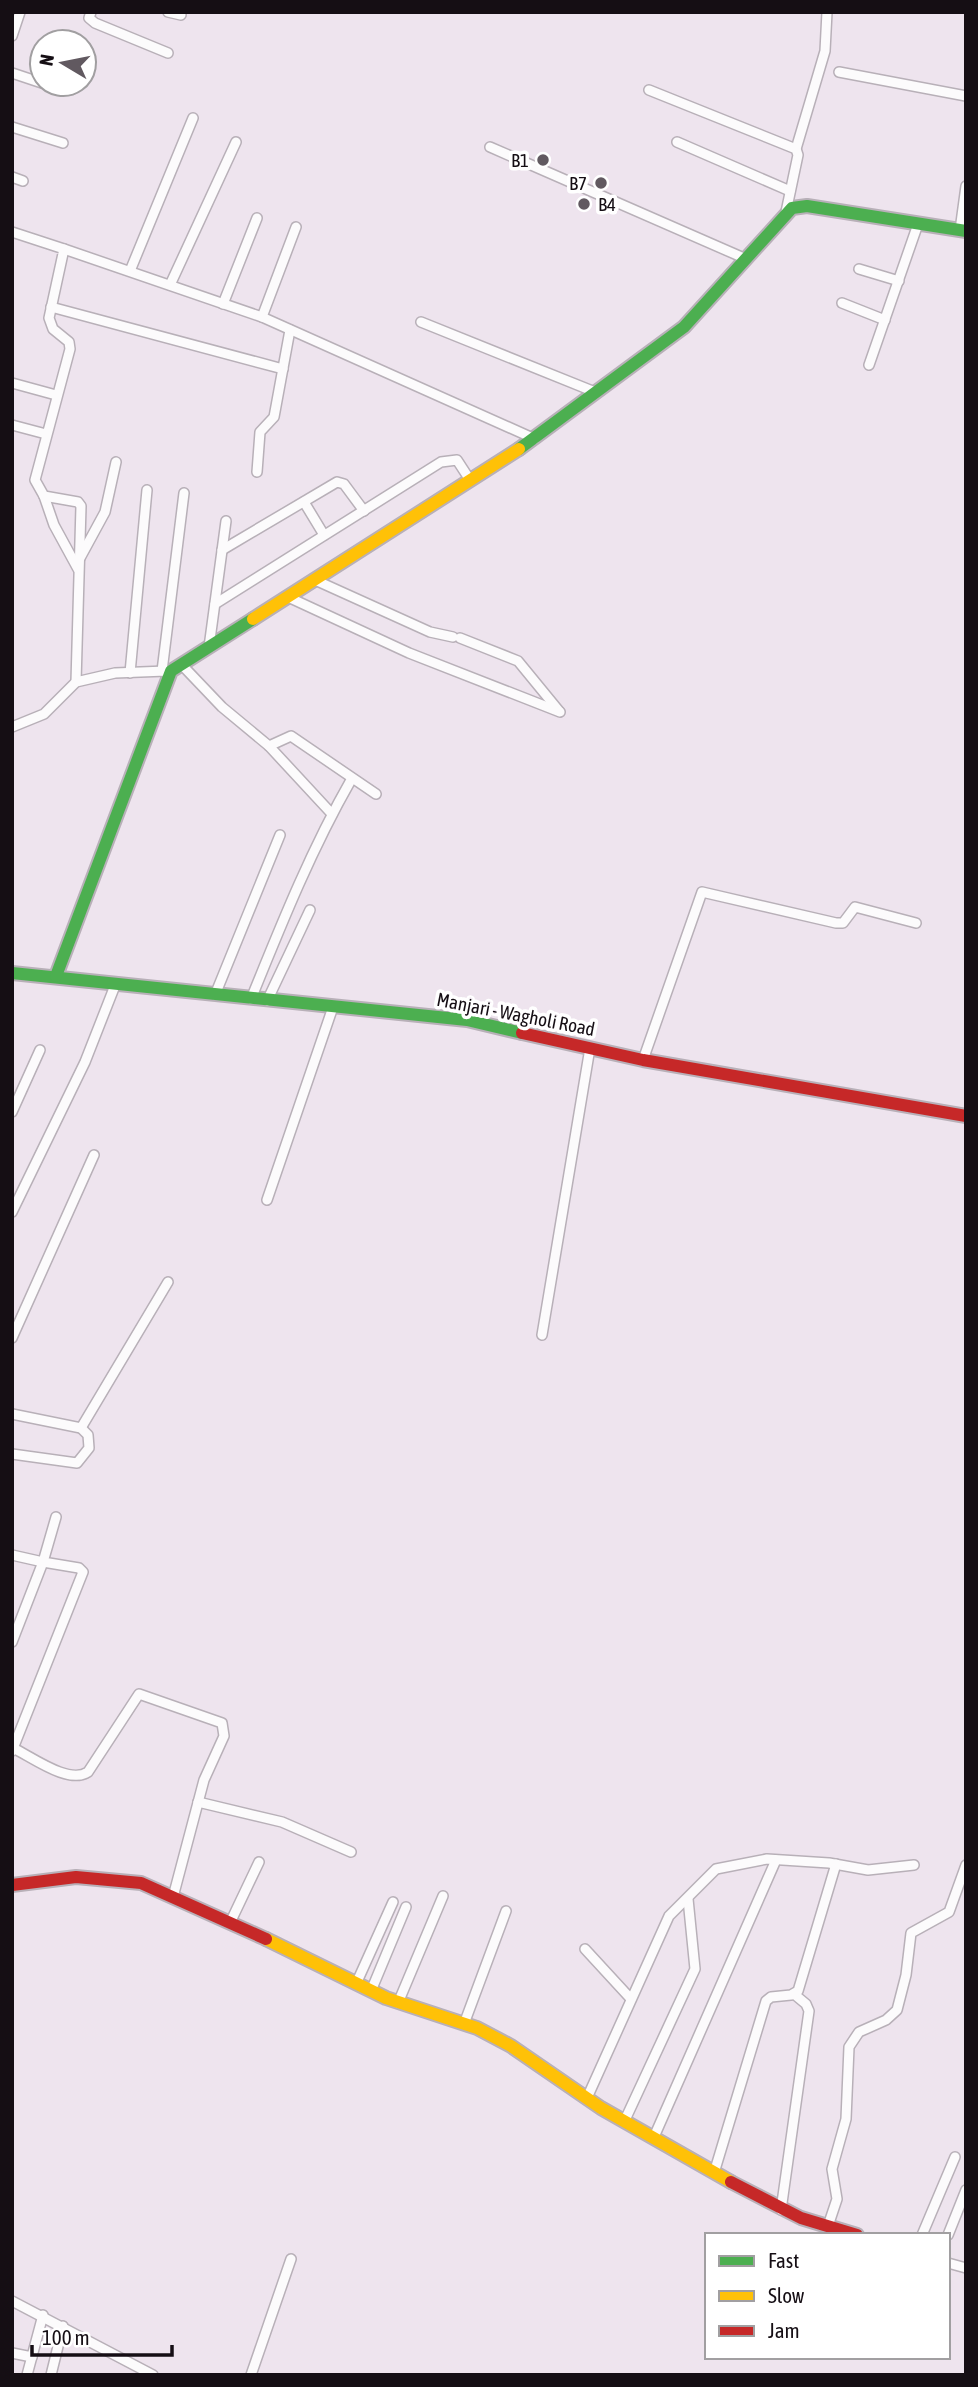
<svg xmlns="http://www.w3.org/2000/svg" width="978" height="2387" font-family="'Asap Condensed',sans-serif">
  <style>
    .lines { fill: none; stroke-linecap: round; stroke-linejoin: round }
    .street-casing { stroke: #b8b0b8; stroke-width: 12 }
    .fast-casing { stroke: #b8b0b8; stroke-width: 16 }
    .slow-casing { stroke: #b8b0b8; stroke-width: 16 }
    .jam-casing { stroke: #b8b0b8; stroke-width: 16 }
    .street { stroke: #fcfbfc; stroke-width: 9 }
    .fast { stroke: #4caf50; stroke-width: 12 }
    .slow { stroke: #ffc107; stroke-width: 12 }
    .jam { stroke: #c62828; stroke-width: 12 }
    .poi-dot { fill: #615960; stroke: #fff; stroke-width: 2.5 }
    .labels { text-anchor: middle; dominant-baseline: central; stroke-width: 7; stroke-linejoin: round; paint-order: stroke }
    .poi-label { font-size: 19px; fill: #150e14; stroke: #fff; text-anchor: end }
    .street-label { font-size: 19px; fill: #150e14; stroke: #fff }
  </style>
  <rect width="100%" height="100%" fill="#eee4ee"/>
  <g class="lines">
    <defs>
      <g id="street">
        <path d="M91 12 89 18 95 23 168 53"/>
        <path d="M168 12 181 15"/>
        <path d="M12 36 20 12"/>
        <path d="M839 72 966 96"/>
        <path d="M12 73 42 83"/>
        <path d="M46 84 64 90"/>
        <path d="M649 90 796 149 798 155 786 212"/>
        <path d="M12 127 63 143"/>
        <path d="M677 142 790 191"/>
        <path d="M490 147 744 258"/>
        <path d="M796 149 825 51 827 12"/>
        <path d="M12 177 23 181"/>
        <path d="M960 230 966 186"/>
        <path d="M12 232 64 249 49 318 53 329 69 342 70 349 35 480 44 496 78 502 81 506 76 682"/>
        <path d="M64 249 262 317 535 439"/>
        <path d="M859 269 899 281"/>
        <path d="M130 271 193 118"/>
        <path d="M170 285 236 142"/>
        <path d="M842 303 885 320"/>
        <path d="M223 304 257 218"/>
        <path d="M51 307 283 369"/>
        <path d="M262 317 296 227"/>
        <path d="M421 322 595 392"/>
        <path d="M869 365 918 224"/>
        <path d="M12 383 56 395"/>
        <path d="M12 425 46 434"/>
        <path d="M257 472 260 432 274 417 290 330"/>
        <path d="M44 496 54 525 78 569"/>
        <path d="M304 502 324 535"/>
        <path d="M222 550 337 482 344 484 364 511"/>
        <path d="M80 558 105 512 116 462"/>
        <path d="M315 580 430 632 453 637"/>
        <path d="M288 597 409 653 560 712"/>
        <path d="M215 604 441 462 457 460 470 480"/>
        <path d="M460 638 518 661 559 711"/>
        <path d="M209 647 226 521"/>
        <path d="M181 664 222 707 269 746 332 814"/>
        <path d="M162 671 184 493"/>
        <path d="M130 673 147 490"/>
        <path d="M12 727 44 714 76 682 115 673 166 671"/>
        <path d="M269 746 291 736 376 794"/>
        <path d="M215 995 280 835"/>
        <path d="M251 999C281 925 311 850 351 780"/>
        <path d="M267 1001 310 910"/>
        <path d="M643 1060 702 892 836 923H843L855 907 916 923"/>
        <path d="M12 1112 40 1050"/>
        <path d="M267 1200 333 1007"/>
        <path d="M12 1212 85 1062 116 983"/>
        <path d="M542 1335 590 1048"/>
        <path d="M12 1338 94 1155"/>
        <path d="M12 1414 81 1428 88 1435 89 1448 77 1463 12 1454"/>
        <path d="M81 1428 168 1282"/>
        <path d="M12 1555 43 1562 12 1642"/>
        <path d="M13 1748C32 1757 69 1785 88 1772L139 1694 222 1723 224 1736 204 1780 173 1897"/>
        <path d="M12 1751 83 1572 79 1568 43 1562 56 1517"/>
        <path d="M198 1802 282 1822 351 1852"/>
        <path d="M230 1923 259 1862"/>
        <path d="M585 1949 631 1999"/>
        <path d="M356 1984 393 1902"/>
        <path d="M371 1991 406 1907"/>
        <path d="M398 2003 443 1896"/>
        <path d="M464 2024 506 1911"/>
        <path d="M587 2098 669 1916 716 1869 767 1859 829 1863 868 1870 914 1865"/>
        <path d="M625 2120 695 1969 688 1899"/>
        <path d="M654 2137 776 1860"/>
        <path d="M714 2173 766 2001 771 1997 791 1995 798 1991 836 1864"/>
        <path d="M781 2210 809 2011 806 2004 794 1994"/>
        <path d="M828 2226 837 2199 832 2169 846 2119 849 2047 859 2032 886 2020 897 2010 906 1975 911 1933 949 1912 966 1865"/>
        <path d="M922 2235 955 2157"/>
        <path d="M948 2235 966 2190"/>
        <path d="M948 2263 966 2268"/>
        <path d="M12 2301 153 2375"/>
        <path d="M12 2353 32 2357"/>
        <path d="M27 2375 43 2315"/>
        <path d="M51 2375 63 2326"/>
        <path d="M251 2375 291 2259"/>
      </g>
      <g id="fast">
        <path d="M519 449 684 327 792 208 807 206 966 231"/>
        <path d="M12 973 467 1020 522 1033"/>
        <path d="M56 976 171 671 253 619"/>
      </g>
      <g id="slow">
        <path d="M253 619 519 449"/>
        <path d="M266 1939 386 1998 477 2028 511 2046 601 2108 731 2182"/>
      </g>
      <g id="jam">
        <path d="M522 1033 643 1060 966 1116"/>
        <path d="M12 1885 76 1877 141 1883 266 1939"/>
        <path d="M731 2182 801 2218 857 2235"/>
      </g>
    </defs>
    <use href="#street" class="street-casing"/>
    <use href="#fast" class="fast-casing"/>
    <use href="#slow" class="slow-casing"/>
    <use href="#jam" class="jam-casing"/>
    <use href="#street" class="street"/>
    <use href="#fast" class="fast"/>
    <use href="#slow" class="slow"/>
    <use href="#jam" class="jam"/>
  </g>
  <g class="poi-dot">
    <circle cx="543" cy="160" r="7"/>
    <circle cx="601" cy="183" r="7"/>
    <circle cx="584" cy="204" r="7"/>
  </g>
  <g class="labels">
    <g class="poi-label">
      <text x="529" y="160">B1</text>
      <text x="587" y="183">B7</text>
      <text x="598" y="204" text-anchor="start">B4</text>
    </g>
    <g class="street-label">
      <text transform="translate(516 1014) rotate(11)">Manjari - Wagholi Road</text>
    </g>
  </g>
  <rect width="978" height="2387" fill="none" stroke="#150e14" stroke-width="28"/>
  <rect x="705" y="2233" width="245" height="126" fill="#ffffff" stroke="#a19fa1" stroke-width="2"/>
  <rect x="719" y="2256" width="35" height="10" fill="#4caf50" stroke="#a19fa1" stroke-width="2"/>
  <text x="768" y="2268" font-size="21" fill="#150e14">Fast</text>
  <rect x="719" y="2291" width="35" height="10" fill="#ffc107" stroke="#a19fa1" stroke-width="2"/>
  <text x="768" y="2303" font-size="21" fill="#150e14">Slow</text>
  <rect x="719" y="2326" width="35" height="10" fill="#c62828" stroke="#a19fa1" stroke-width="2"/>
  <text x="768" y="2338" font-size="21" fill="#150e14">Jam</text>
  <g transform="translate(63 63) rotate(280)"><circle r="33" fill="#ffffff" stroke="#a19fa1" stroke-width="2"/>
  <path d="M0-5L12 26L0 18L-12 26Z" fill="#615960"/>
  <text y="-10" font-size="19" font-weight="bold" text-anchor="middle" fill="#150e14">N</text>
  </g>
  <path d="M32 2345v10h140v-10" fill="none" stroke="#150e14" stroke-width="3.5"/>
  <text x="42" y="2345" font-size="21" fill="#150e14" stroke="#ffffff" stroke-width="5" paint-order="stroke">100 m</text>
</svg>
